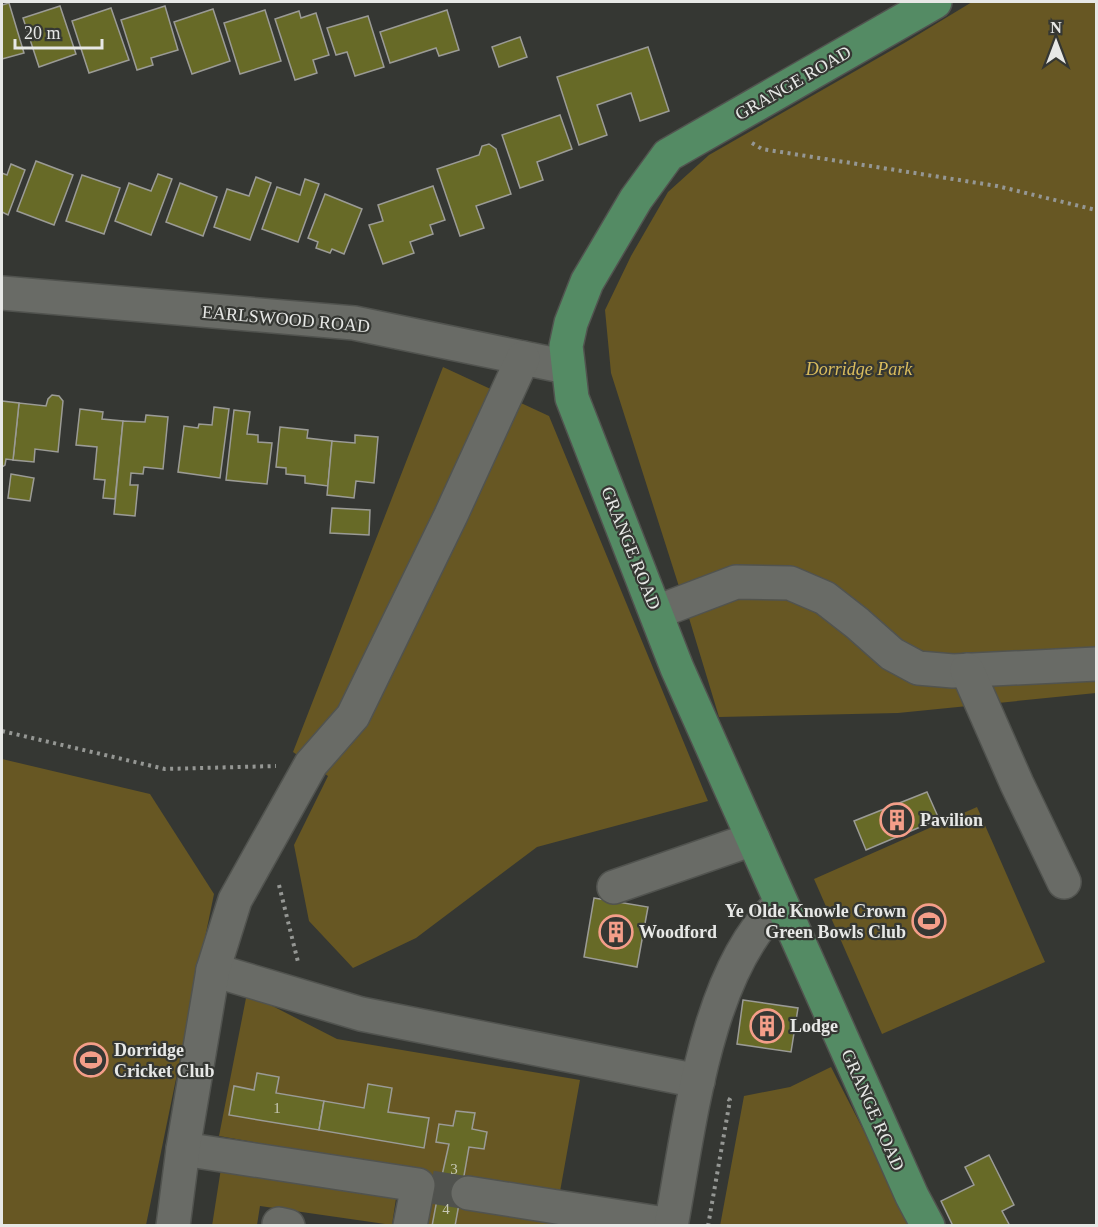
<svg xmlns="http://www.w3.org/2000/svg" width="1098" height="1227" font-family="'Times New Roman',serif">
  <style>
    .green { fill: #675723 }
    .building { fill: #676a27; stroke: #9b9b96; stroke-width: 1.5 }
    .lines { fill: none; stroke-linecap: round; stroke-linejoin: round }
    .minor-tunnel { stroke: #50524e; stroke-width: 33; stroke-dasharray: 33 16; stroke-linecap: butt }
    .minor-casing { stroke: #51534f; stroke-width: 36 }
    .major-casing { stroke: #51534f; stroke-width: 36 }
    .path { stroke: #959794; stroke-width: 4; stroke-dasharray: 3 4.5; stroke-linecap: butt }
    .minor { stroke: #696b66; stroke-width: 33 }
    .major { stroke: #548b64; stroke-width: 33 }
    .labels { text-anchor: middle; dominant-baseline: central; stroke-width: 4.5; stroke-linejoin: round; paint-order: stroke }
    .number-label { font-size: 15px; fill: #c7c8b6 }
    .street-label { font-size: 18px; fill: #e7e8e6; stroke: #353733 }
    .park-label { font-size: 18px; font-style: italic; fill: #dabc5d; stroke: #353733 }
    .poi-label { font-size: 18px; font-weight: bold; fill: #e7e8e6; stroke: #353733; text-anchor: start }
  </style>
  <rect width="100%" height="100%" fill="#353733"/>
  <g class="green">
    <path d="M972 2H1096V693L898 713 719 717 689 618 611 373 605 310 631 256 668 192 709 155 906 42Z"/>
    <path d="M443 367 549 416 708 801 537 847 416 938 353 968 309 921 294 845 328 776 293 752Z"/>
    <path d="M2 759 150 794 214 894 146 1225 2 1226Z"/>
    <path d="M977 807 1045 962 882 1034 814 879Z"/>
    <path d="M247 993 337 1039 580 1080 554 1225H410L418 1185 316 1153 219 1136Z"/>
    <path d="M831 1067 912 1225 720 1226 744 1096 790 1087Z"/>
    <path d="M222 1162 397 1192 392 1225 260 1206 257 1225 212 1226Z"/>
  </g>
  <g class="building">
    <path d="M9 3 24 53 2 59V5Z"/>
    <path d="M60 6 76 54 39 67 23 18Z"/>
    <path d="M165 6 178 50 151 58 153 65 137 70 121 20Z"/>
    <path d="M111 8 129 60 89 73 72 21Z"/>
    <path d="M213 9 230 61 192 74 174 22Z"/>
    <path d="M265 10 281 61 240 74 224 23Z"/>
    <path d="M447 10 459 50 439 56 436 48 390 63 380 32Z"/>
    <path d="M299 11 301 18 316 13 329 55 313 60 317 73 295 80 275 19Z"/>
    <path d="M368 16 384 67 355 76 347 52 336 55 327 28Z"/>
    <path d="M520 37 527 57 499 67 492 47Z"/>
    <path d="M648 47 669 111 640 121 631 93 597 105 607 135 579 145 557 77Z"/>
    <path d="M560 115 572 149 537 162 543 180 520 188 502 135Z"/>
    <path d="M489 144 496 149 511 194 476 206 484 228 460 236 437 169 479 155 482 146Z"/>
    <path d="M36 161 73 175 54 225 17 211Z"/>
    <path d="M11 164 25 170 8 215 2 212V173L7 175Z"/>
    <path d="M158 174 172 179 151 235 115 221 129 183 151 191Z"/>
    <path d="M82 175 120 188 104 234 66 221Z"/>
    <path d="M256 177 271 183 250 240 214 227 227 189 249 196Z"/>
    <path d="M305 179 319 184 298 242 262 229 277 187 300 195Z"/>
    <path d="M180 183 217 197 203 236 166 222Z"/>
    <path d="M433 186 445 220 430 225 433 234 410 242 414 253 383 264 369 225 383 221 378 205Z"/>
    <path d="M325 194 362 209 344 254 332 249 330 253 316 248 318 242 308 238Z"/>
    <path d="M52 395 59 396 63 401 58 452 35 449 34 462 13 460 19 403 46 406 48 399Z"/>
    <path d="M2 401 19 403 13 460 6 459 5 465 2 467Z"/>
    <path d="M214 407 229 409 220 478 178 472 184 426 198 428 199 424 212 425Z"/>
    <path d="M80 409 103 412 102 419 123 421 115 499 103 498 105 480 94 479 97 447 76 445Z"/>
    <path d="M234 410 250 412 247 434 258 435V442L272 443 267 484 226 480Z"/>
    <path d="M146 415 168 417 163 469 144 467 143 474 131 473 130 485H138L135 516 114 514 123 421 145 422Z"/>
    <path d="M280 427 308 430 307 438 332 441 328 486 305 483V476L286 474V468L276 467Z"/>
    <path d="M355 435 378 437 374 483 356 481 354 498 327 495 332 441 355 443Z"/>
    <path d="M11 474 34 478 30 501 8 498Z"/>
    <path d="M332 508 370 510 369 535 330 533Z"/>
    <path d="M927 792 939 819 866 850 854 821Z"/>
    <path d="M594 898 648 907 637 967 584 957Z"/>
    <path d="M743 1000 798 1008 791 1052 737 1044Z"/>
    <path d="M257 1073 279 1077 276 1093 324 1101 319 1130 229 1115 234 1086 254 1090Z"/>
    <path d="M368 1084 392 1088 388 1112 429 1118 424 1148 319 1130 324 1101 364 1108Z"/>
    <path d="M456 1111 475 1113 472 1129 487 1132 484 1149 469 1147 461 1193 439 1189 449 1144 436 1142 439 1124 453 1126Z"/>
    <path d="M989 1155 1014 1205 1002 1211 1010 1226H953L941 1201 974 1185 965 1167Z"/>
    <path d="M439 1189 461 1193 455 1226H432Z"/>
  </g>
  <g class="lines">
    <path class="minor-tunnel" d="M431 1187 468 1193"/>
    <defs>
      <g id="minor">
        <path d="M2 293 354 323 567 367"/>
        <path d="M657 612 736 582 790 583 825 598 857 623 892 654 918 668 953 671 1096 664"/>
        <path d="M967 670 1017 784 1064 882"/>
        <path d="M614 887 753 839"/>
        <path d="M213 970 361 1014 698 1081"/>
        <path d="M183 1149 418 1185 410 1226"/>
        <path d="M468 1193 671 1225"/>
        <path d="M279 1224 288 1226"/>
        <path d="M173 1226 183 1149 213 970 235 900 311 764 353 716 451 515 523 358"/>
        <path d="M671 1226C689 1131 705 969 781 903"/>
      </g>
      <path id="major" d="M928 1226 912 1196 677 668 572 398 566 346 571 323 587 282 636 199 668 155 935 2"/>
    </defs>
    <use href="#minor" class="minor-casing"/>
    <use href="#major" class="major-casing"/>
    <g class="path">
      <path d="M752 143 762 149 997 186 1096 210"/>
      <path d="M2 731 165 769 276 766"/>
      <path d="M279 885 298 962"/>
      <path d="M708 1226 730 1100 724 1097"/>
    </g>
    <use href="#minor" class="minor"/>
    <use href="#major" class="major"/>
  </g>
  <defs>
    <symbol id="building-ring" viewBox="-11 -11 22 22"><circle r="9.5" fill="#353733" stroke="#f49e89" stroke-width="1.5"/><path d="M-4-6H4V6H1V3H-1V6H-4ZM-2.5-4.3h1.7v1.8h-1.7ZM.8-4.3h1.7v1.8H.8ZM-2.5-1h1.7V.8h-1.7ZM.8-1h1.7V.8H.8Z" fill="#f49e89"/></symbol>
    <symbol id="stadium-ring" viewBox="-11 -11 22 22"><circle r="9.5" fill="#353733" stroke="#f49e89" stroke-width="1.5"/><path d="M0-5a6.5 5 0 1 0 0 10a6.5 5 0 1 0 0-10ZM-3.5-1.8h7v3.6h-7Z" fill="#f49e89"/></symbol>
  </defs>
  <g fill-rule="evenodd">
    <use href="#building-ring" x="878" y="801" width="38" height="38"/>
    <use href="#stadium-ring" x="910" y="902" width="38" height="38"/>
    <use href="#building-ring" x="597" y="913" width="38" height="38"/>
    <use href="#building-ring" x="748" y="1007" width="38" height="38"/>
    <use href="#stadium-ring" x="72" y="1041" width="38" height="38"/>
  </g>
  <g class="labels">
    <g class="number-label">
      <text x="277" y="1108">1</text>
      <text x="454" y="1169">3</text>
      <text x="446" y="1209">4</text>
    </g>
    <g class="street-label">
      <text transform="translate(793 83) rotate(-30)">GRANGE ROAD</text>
      <text transform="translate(286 319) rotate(5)">EARLSWOOD ROAD</text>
      <text transform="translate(631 548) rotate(68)">GRANGE ROAD</text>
      <text transform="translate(873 1110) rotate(66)">GRANGE ROAD</text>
    </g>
    <g class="park-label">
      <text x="859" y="369">Dorridge Park</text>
    </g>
    <g class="poi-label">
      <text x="920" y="820">Pavilion</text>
      <text x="906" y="911" text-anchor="end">Ye Olde Knowle Crown<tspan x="906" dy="21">Green Bowls Club</tspan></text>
      <text x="639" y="932">Woodford</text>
      <text x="790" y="1026">Lodge</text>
      <text x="114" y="1050">Dorridge<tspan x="114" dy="21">Cricket Club</tspan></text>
    </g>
  </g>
  <rect width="1098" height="1227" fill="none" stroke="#e7e8e6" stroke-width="6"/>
  <g transform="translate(1056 42)" stroke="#353733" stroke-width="4.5" paint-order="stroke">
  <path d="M0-4.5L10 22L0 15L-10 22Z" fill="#e7e8e6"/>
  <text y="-9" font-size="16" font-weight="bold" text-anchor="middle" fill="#e7e8e6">N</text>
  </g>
  <path d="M15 39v9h87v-9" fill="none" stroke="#e7e8e6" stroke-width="3"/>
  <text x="24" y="39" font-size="18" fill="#e7e8e6" stroke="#353733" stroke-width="4.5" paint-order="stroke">20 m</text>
</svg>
